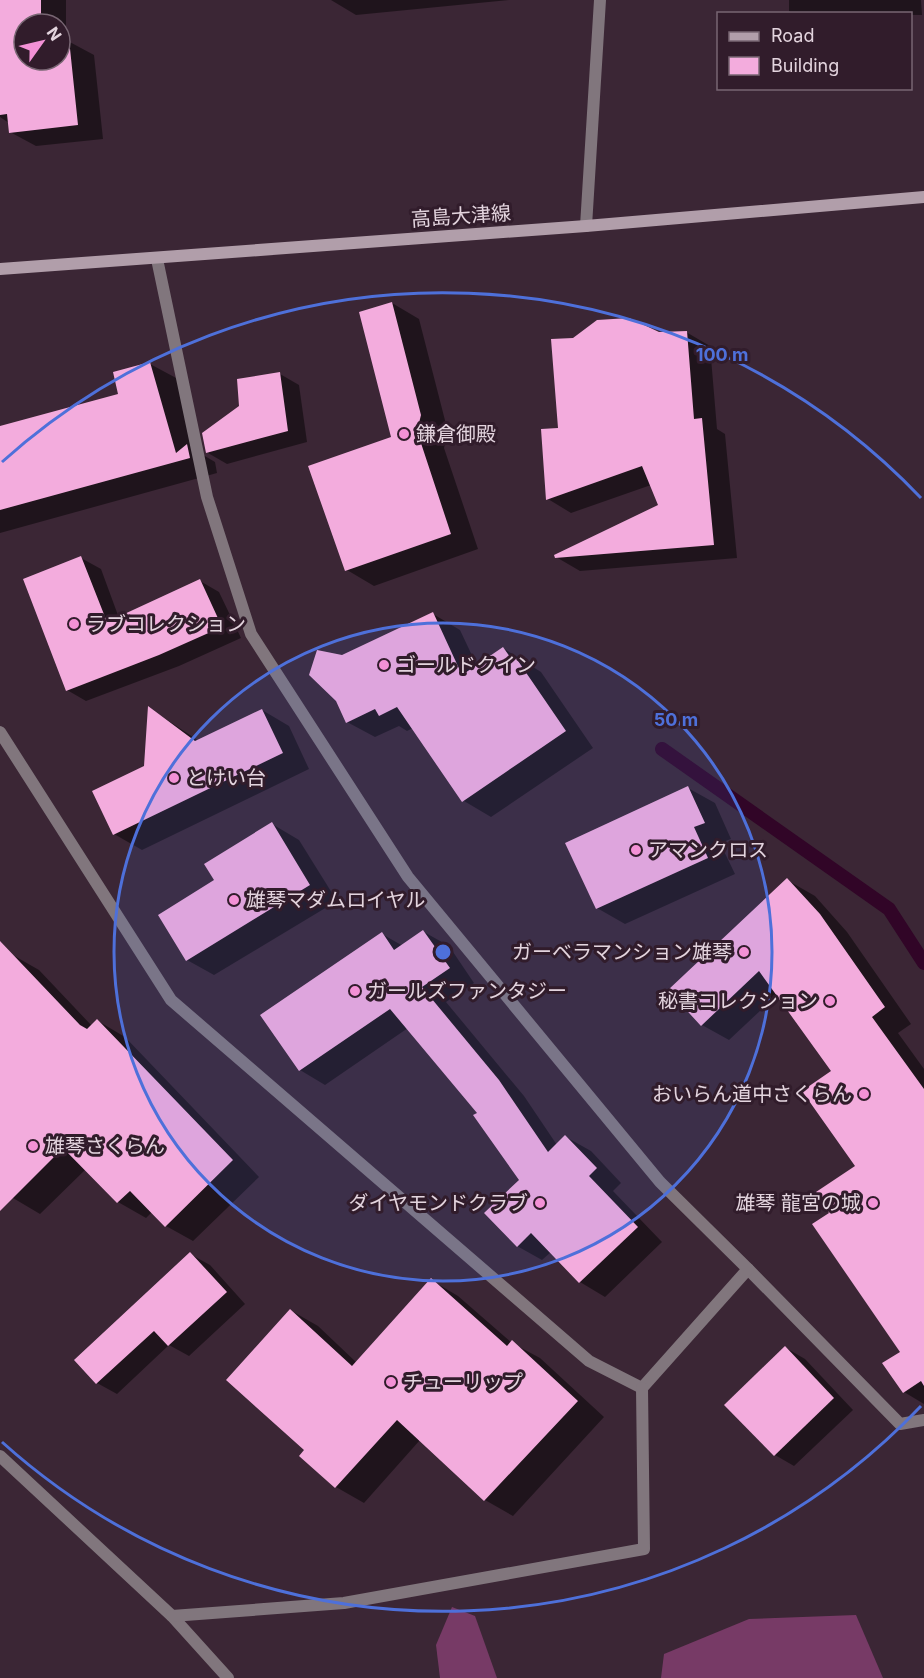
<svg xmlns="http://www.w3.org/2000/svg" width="924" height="1678" font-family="Inter,'Noto Sans JP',sans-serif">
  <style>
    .forest { fill: #773a66 }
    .shadow { fill: #0007; fill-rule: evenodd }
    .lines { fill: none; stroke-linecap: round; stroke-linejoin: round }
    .stream { stroke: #310527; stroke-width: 14 }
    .building { fill: #f3acdd }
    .lane { stroke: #81767d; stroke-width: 12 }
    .street { stroke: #81767d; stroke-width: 12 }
    .secondary { stroke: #b19eaa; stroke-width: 12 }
    .ring { fill: none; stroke: #4e70da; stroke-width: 3 }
    .poi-dot { fill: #f391d6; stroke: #311c2b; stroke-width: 2 }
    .labels { text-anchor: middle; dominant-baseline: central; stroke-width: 6; stroke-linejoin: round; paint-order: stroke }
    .street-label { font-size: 20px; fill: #e3d4de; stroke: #311c2b }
    .poi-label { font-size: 20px; fill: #e3d4de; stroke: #311c2b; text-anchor: start }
    .centre { fill: #4e70da; stroke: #311c2b; stroke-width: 3 }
    .ring-label { font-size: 18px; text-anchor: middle; font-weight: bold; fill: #4e70da; stroke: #311c2b; stroke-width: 6; stroke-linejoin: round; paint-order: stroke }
  </style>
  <rect width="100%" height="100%" fill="#3b2635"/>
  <g class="forest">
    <path d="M452 1607 475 1616 497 1678H440L436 1645Z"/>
    <path d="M856 1615 883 1678H661L664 1654 749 1619Z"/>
  </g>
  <g class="shadow">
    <path d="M0 0H66V40L94 55 103 139 36 146 10 132 9 123 0 117ZM24 24H60V60H24Z"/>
    <path d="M331 0H509L356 15Z"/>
    <path d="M789 0H921L922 15 794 14 789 11Z"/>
    <path d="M392 303 419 319 448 432 444 448 478 549 374 586 347 570 393 438Z"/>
    <path d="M686 332 710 346 717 429 725 434 737 558 580 571 556 557 660 506 651 485 571 513 548 499 560 429 658 334Z"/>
    <path d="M150 364 178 379 198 452 215 462 217 473 0 533V428L120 395Z"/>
    <path d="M280 374 299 385 307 442 227 464 208 453Z"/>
    <path d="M81 558 101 569 119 618 200 581 219 592 241 638 179 666 86 701 67 690Z"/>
    <path d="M433 614 460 630 477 666 503 648 541 672 593 748 491 817 464 801 413 728 407 731 399 726 375 737 347 722 342 657Z"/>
    <path d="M149 708 199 741 262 710 289 726 309 769 142 850 114 834 145 767Z"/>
    <path d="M688 788 715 803 731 839 720 843 735 874 625 924 597 908Z"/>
    <path d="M272 824 299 840 337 901 214 975 187 960 216 880Z"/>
    <path d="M787 880 815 896 847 932 911 1024 898 1033 924 1069V1404L904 1392 902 1352 831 1213 858 1166 833 1071 778 994 729 1040 702 1025Z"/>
    <path d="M424 932 449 946 474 983 446 1002 524 1096 557 1145 566 1137 591 1151 621 1183 613 1191 662 1242 605 1297 580 1282 551 1252 542 1260 517 1246 521 1180 479 1113 408 1028 325 1085 300 1070 382 934 403 946Z"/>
    <path d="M11 954 39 970 92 1026 98 1021 125 1037 259 1177 193 1241 166 1226 152 1212 146 1218 118 1202 86 1169 40 1214 13 1198 0 1185V965Z"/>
    <path d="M190 1254 210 1265 245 1304 189 1356 169 1345 117 1394 97 1383 76 1360Z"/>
    <path d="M431 1280 458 1296 512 1343 540 1358 604 1417 513 1516 485 1500 420 1440 364 1503 336 1487 301 1456 306 1450 290 1310 318 1326 357 1363Z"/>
    <path d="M786 1348 805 1359 853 1410 794 1466 775 1455Z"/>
  </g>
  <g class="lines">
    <path class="stream" d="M662 749 889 909 924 963"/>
  </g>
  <g class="building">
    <path d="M0 0H41V24H24V60H60V39H69L78 125 9 133 7 114 0 115Z"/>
    <path d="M392 302 421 415 417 431 451 534 345 571 308 466 391 437 359 312Z"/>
    <path d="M629 318 659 332 687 331 694 419 702 418 714 545 555 558 554 555 658 505 642 466 546 500 541 429 558 428 551 339 573 338 597 320Z"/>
    <path d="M150 362 176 453 187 444 190 458 0 510V426L118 394 113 372Z"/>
    <path d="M280 372 288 431 206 453 202 433 239 406 237 379Z"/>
    <path d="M81 556 107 622 200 579 222 627 159 655 66 691 23 579Z"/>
    <path d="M433 612 462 675 503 647 510 657 514 655 566 731 462 802 397 707 379 716 375 709 346 723 336 701 309 675 317 650 342 655Z"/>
    <path d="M148 706 195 741 262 709 283 753 113 835 92 791 144 766Z"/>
    <path d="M688 786 705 823 694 827 708 858 596 909 565 843Z"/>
    <path d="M272 822 310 885 186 961 158 915 214 880 204 864Z"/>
    <path d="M787 878 820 914 885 1007 872 1017 924 1089V1386L921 1381 903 1393 882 1363 900 1352 812 1224 829 1213 816 1192 855 1166 802 1091 831 1071 759 971 701 1026 668 990Z"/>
    <path d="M423 930 450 968 422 987 499 1080 548 1152 565 1135 597 1168 589 1176 638 1227 579 1283 531 1233 517 1247 484 1213 519 1180 473 1115 477 1113 390 1009 299 1071 260 1015 382 932 394 950Z"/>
    <path d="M0 941 80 1025 87 1029 97 1019 233 1160 165 1227 130 1191 117 1203 63 1148 0 1211Z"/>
    <path d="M190 1252 227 1292 168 1346 154 1331 96 1384 74 1360Z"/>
    <path d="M431 1278 507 1346 512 1340 578 1401 484 1501 397 1420 335 1488 299 1456 304 1450 226 1380 290 1309 352 1366Z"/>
    <path d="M785 1346 834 1398 774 1456 724 1405Z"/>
  </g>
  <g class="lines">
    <path class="lane" d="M748 1269 900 1424 924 1420"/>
    <g class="street">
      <path d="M586 226 600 0"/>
      <path d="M0 732 171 1000 589 1361 642 1388 748 1269 660 1182 408 877 251 634 207 497 157 259"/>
      <path d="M0 1456 172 1616 228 1678"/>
      <path d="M172 1616 344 1603 644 1549 642 1388"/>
    </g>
    <path class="secondary" d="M0 269 586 226 924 197"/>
  </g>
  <circle cx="443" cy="952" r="329" fill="#4e70da" fill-opacity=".12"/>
  <g class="ring">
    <circle cx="443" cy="952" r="329"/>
    <path d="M921 1406A659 659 0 0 1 2 1442M2 462A659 659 0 0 1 921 498"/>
  </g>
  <g class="poi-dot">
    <circle cx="404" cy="434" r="6"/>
    <circle cx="74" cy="624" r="6"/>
    <circle cx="384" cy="665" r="6"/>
    <circle cx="174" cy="778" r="6"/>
    <circle cx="636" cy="850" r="6"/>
    <circle cx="234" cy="900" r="6"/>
    <circle cx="744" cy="952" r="6"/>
    <circle cx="355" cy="991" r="6"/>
    <circle cx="830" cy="1001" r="6"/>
    <circle cx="864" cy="1094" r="6"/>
    <circle cx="33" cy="1146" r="6"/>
    <circle cx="540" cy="1203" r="6"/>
    <circle cx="873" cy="1203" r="6"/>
    <circle cx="391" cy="1382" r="6"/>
  </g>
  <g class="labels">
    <g class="street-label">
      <text transform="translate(461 216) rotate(-4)">高島大津線</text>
    </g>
    <g class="poi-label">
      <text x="416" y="434">鎌倉御殿</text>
      <text x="86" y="624">ラブコレクション</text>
      <text x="396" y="665">ゴールドクイン</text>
      <text x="186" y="778">とけい台</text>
      <text x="648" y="850">アマンクロス</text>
      <text x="246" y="900">雄琴マダムロイヤル</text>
      <text x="732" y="952" text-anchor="end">ガーベラマンション雄琴</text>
      <text x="367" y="991">ガールズファンタジー</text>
      <text x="818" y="1001" text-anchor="end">秘書コレクション</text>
      <text x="852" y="1094" text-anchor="end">おいらん道中さくらん</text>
      <text x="45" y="1146">雄琴さくらん</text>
      <text x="528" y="1203" text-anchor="end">ダイヤモンドクラブ</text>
      <text x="861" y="1203" text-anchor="end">雄琴 龍宮の城</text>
      <text x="403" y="1382">チューリップ</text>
    </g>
  </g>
  <circle cx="443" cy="952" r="9" class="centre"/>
  <g class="ring-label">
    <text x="722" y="361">100 m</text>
    <text x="676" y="726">50 m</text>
  </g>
  <rect x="717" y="12" width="195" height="78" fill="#311c2b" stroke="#786673" stroke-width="1.5"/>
  <rect x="729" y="32" width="30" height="9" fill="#b19eaa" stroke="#786673" stroke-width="1.5"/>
  <text x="771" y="42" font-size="18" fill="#e3d4de">Road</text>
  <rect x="729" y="57" width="30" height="18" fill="#f3acdd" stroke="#786673" stroke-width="1.5"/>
  <text x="771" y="72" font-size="18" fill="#e3d4de">Building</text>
  <g transform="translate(42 42) rotate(56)"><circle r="28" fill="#311c2b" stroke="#786673" stroke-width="1.5"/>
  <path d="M0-4.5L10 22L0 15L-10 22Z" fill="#f391d6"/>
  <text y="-9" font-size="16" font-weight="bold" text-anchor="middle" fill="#e3d4de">N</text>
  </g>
</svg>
